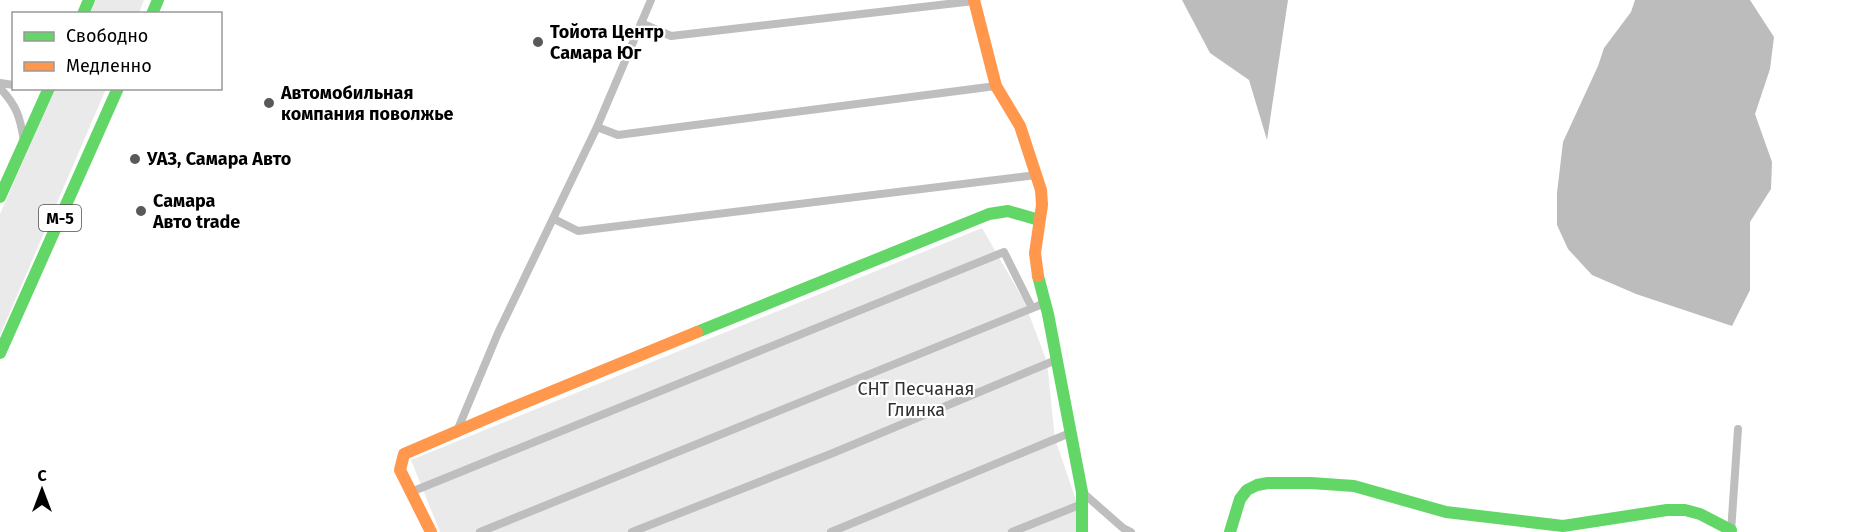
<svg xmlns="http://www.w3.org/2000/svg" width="1862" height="532" font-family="'Fira Sans',sans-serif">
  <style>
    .green { fill: #eaeaea }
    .water { fill: #bcbcbc }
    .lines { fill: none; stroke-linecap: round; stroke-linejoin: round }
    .street { stroke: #bebebe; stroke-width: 8 }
    .fast { stroke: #63d668; stroke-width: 12 }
    .slow { stroke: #ff974d; stroke-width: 12 }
    .poi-dot { fill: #595959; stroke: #fff; stroke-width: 2 }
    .labels { text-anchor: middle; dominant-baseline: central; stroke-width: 4.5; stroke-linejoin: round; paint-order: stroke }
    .shield { fill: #fff; stroke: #4c4c4c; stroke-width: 1.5 }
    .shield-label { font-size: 16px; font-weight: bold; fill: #000 }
    .poi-label { font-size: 18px; font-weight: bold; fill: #000; stroke: #fff; text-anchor: start }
    .park-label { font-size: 18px; fill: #303030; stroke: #fff }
  </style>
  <rect width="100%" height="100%" fill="#fff"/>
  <g class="green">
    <path d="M96 0H144L139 13 90 14Z"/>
    <path d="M55 89H106L0 335V214Z"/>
    <path d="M982 228 1024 301 1047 362 1055 439 1078 506V532H440L411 460Z"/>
  </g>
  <g class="water">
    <path d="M1182 0H1288L1267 140 1249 80 1210 53Z"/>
    <path d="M1635 0H1750L1774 37 1770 69 1755 114 1772 162 1771 189 1750 222V290L1732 326 1636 294 1592 275 1568 249 1557 225V193L1563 142 1598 66 1604 48 1631 12Z"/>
  </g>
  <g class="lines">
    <g class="street">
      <path d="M641 23 671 36 974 1"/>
      <path d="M0 83 14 85"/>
      <path d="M0 88C17 106 20 117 24 141"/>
      <path d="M597 127 618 135 996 86"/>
      <path d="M554 219 578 231 1037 175"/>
      <path d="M457 431 498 333 597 127 651 0"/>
      <path d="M411 492 1004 252 1032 308"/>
      <path d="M1082 492 1123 528 1131 532"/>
      <path d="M480 532 1045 303"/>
      <path d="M632 532 833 453 1056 360"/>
      <path d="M831 532 1070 433"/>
      <path d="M1012 532 1082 504"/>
      <path d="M1731 532 1738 429"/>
    </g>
    <g class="fast">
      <path d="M83 14 89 0"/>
      <path d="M152 14 158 0"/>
      <path d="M0 197 49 88"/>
      <path d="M1038 276 1048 314 1082 492V532"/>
      <path d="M697 332 989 214 1008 211 1039 220"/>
      <path d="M0 353 118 88"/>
      <path d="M1230 532 1240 499 1247 490 1257 485 1268 483H1311L1354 486 1446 512 1563 526 1667 510H1685L1700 514 1731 530"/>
    </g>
    <g class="slow">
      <path d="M974 0 996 86 1020 126 1041 190 1042 205 1035 253 1038 276"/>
      <path d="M431 532 400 470 404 454 509 409 697 332"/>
    </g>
  </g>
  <g class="poi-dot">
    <circle cx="538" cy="42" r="6"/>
    <circle cx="269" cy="103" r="6"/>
    <circle cx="135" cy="159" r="6"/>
    <circle cx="141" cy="211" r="6"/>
  </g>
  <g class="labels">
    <rect class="shield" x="39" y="205" width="42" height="26" rx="4.5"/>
    <g class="shield-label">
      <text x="60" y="218">М-5</text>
    </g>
    <g class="poi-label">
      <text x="550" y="32">Тойота Центр<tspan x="550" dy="21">Самара Юг</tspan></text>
      <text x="281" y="93">Автомобильная<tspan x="281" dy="21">компания поволжье</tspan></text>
      <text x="147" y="159">УАЗ, Самара Авто</text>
      <text x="153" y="201">Самара<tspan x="153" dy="21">Авто trade</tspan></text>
    </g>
    <g class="park-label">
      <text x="916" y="389">СНТ Песчаная<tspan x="916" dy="21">Глинка</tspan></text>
    </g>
  </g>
  <rect x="12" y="12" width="210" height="78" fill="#ffffff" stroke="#999999" stroke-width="1.5"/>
  <rect x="24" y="32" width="30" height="9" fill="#63d668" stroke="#999999" stroke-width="1.5"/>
  <text x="66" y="42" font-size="18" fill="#000000">Свободно</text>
  <rect x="24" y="62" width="30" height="9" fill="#ff974d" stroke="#999999" stroke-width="1.5"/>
  <text x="66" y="72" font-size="18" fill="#000000">Медленно</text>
  <g transform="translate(42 490)" stroke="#ffffff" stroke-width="4.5" paint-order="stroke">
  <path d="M0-4.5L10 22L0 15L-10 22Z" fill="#000000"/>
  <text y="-9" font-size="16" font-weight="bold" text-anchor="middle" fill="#000000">С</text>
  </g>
</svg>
